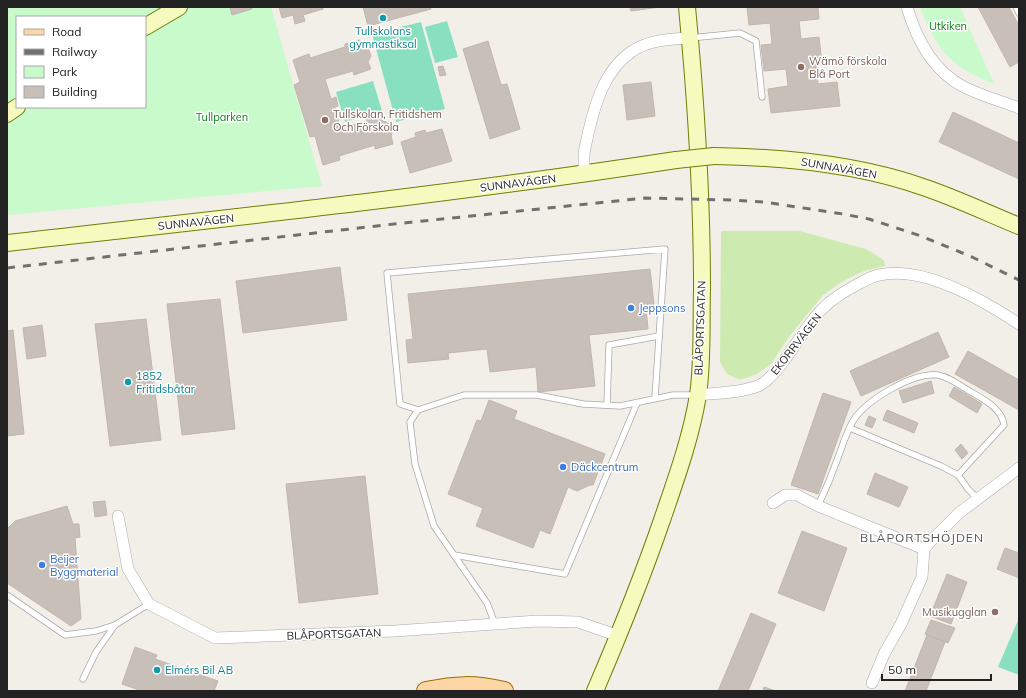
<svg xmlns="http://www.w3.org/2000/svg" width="1026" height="698" font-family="Mulish,sans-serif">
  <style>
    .grass { fill: #cdebb0 }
    .park { fill: #c8facc; fill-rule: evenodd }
    .pitch { fill: #88e0be }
    .building { fill: #c7bfb8; stroke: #c4b6ab }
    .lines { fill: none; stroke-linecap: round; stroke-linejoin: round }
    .lane-casing { stroke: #a9a9a9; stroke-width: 7 }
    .street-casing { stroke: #a9a9a9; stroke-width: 12 }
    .secondary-casing { stroke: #707d05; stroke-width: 18 }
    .primary-casing { stroke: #a06b00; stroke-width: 20 }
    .lane { stroke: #fff; stroke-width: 5.5 }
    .street { stroke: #fff; stroke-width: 11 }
    .secondary { stroke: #f7fabf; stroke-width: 16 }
    .primary { stroke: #fcd6a4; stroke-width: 18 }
    .rail { stroke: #707070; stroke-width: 3; stroke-dasharray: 8 8; stroke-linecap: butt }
    .secondary-bridge-casing { stroke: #707d05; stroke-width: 18; stroke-linecap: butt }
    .secondary-bridge { stroke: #f7fabf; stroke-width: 16 }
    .culture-dot { fill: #0f9aa8; stroke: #fff; stroke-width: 1.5 }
    .education-dot { fill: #8d6e63; stroke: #fff; stroke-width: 1.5 }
    .shop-dot { fill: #3f7fe0; stroke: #fff; stroke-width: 1.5 }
    .labels { text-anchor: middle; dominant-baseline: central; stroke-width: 3; stroke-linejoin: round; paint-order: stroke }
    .park-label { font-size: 11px; fill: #0c8416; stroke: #fff }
    .culture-label { font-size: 11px; fill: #0d838f; stroke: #fff; text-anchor: start }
    .education-label { font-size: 11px; fill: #785e54; stroke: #fff; text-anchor: start }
    .street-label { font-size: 11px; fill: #222; stroke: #fff }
    .shop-label { font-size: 11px; fill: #366cbe; stroke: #fff; text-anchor: start }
    .neighbourhood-label { font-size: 12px; letter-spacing: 1px; fill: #555; stroke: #fff }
  </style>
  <rect width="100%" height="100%" fill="#f2efe9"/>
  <path class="grass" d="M721 231H800L866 249 884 260 885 266 864 271 843 281 823 295 788 338 771 364 757 374 740 380 727 374 720 362Z"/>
  <g class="park">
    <path d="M7 7H271L322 186 7 215ZM17 17H145V107H17Z"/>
    <path d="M920 7H960L994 84C950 66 937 51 920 7Z"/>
  </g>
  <g class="pitch">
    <path d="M447 21 458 57 435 63 425 27Z"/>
    <path d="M421 22 445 109 396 122 372 34Z"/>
    <path d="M373 81 382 111 345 122 336 92Z"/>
    <path d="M1019 618V675L998 667Z"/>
  </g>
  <g class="building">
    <path d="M230 7H251L252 9 232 15Z"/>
    <path d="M279 7H323V9L303 15 305 21 295 24 293 15 282 18Z"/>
    <path d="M363 7H430L431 9 368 26Z"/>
    <path d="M630 7H660L631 11Z"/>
    <path d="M747 7H818L819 19 799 21 801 39 819 37 822 63 816 64 818 84 837 82 840 106 771 113 768 89 788 86 786 69 764 71 761 45 772 44 770 23 749 25Z"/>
    <path d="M978 7H1009L1019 26V62L1010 67Z"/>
    <path d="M360 40 363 47 369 50 371 56 368 62 371 69 354 75 353 71 325 79 331 99 336 97 338 106 335 107 340 128 367 122V119L383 114 384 121 391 125 393 129 391 136 393 144 375 149V145L339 156 340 160 323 165 315 136 310 137 294 85 300 82 293 60 309 54 310 58 345 47V44Z"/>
    <path d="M488 41 501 85 507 84 520 129 490 139 463 49Z"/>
    <path d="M443 66 446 75 440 76 438 67Z"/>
    <path d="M651 82 655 116 627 120 623 85Z"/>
    <path d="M953 112 1019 143V179L939 142Z"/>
    <path d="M442 129 452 161 410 173 401 142 416 137 415 133 425 130 426 133Z"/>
    <path d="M340 267 347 320 243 333 236 281Z"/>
    <path d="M650 269 654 304 646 308 648 329 589 335 595 386 538 392 536 367 490 372 487 349 448 353 449 359 408 363 406 340 413 339 408 294Z"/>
    <path d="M220 299 235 429 182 435 167 304Z"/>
    <path d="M146 319 161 440 110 446 95 324Z"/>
    <path d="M42 325 46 356 27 359 23 328Z"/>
    <path d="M13 330 24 434 7 436V331Z"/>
    <path d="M938 332 949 357 861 396 850 371Z"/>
    <path d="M968 351 1019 380V410L955 374Z"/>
    <path d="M931 381 934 393 903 403 899 391Z"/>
    <path d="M954 387 982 404 977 413 949 396Z"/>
    <path d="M823 393 851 402 818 494 791 485Z"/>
    <path d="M489 400 517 411 514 419 605 454 593 485H590L577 491 568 487 550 534 540 530 533 548 476 526 483 508 448 494 477 420 481 421Z"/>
    <path d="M887 410 918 423 914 433 883 420Z"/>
    <path d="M869 416 876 419 872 428 865 425Z"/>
    <path d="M961 444 968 453 962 459 955 450Z"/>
    <path d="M875 473 908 487 899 507 867 494Z"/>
    <path d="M365 476 378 594 299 603 286 484Z"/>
    <path d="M105 501 107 515 95 517 93 502Z"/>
    <path d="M67 506 73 524H79L80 537 75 538 81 619 71 626 7 583V529L15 521Z"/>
    <path d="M802 531 847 548 824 611 778 593Z"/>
    <path d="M1005 548 1019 553V578L997 569Z"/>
    <path d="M947 574 967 582 951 624 930 616Z"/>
    <path d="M751 613 776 624 748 691H718Z"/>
    <path d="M931 620 955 628 948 643 925 634Z"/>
    <path d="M927 635 945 642 926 691H905Z"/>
    <path d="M135 647 157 655 155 659 218 681 214 691H142L122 684Z"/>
    <path d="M764 687 776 691H763Z"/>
  </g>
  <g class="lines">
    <defs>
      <g id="lane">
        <path d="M1016 7 1019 13"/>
        <path d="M690 38 740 33 756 41 762 97"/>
        <path d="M607 405 609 345 659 336"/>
        <path d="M418 410 400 404 387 273 665 249 655 398"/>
        <path d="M850 428 941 466 958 475 968 489 978 499"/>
        <path d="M818 506C826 489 833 472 839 455 843 444 847 431 853 421 866 400 913 372 938 375 948 377 957 383 966 389 979 397 1002 407 1004 425L958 475"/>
        <path d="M454 555 565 574 637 403"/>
        <path d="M7 595 65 635 96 631 115 625"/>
        <path d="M495 624 487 603 434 526 415 464 410 422 418 410 464 395H537L583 404 620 406 673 395H697"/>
        <path d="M83 679 96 652 115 625 149 604"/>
      </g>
      <g id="street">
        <path d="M907 7C916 38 933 70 962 86 979 95 1001 101 1019 108"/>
        <path d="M584 174C584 168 584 162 584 156 584 149 587 141 588 134 595 104 604 71 631 52 648 40 670 39 690 38"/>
        <path d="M698 395C717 393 739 393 758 386 777 378 798 338 812 321 822 307 836 296 851 288 860 283 869 277 879 275 924 265 983 300 1019 324"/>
        <path d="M773 503 785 495H797L818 506 924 549"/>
        <path d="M118 516 128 569 149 604 215 638 395 631 538 621 578 622 619 636"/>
        <path d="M872 683 884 654 901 624 922 577 924 549 929 543 959 513 1019 468"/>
      </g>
      <g id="secondary">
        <path d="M145 27 179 7"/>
        <path d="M7 114 17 107"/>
        <path d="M714 156C782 157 858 164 923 187 956 198 987 213 1019 226"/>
        <path d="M7 243C230 218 454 194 676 160"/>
        <path d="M595 691C619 635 642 578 662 520 676 479 691 438 698 395 703 360 701 324 702 289 702 195 696 101 687 7"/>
      </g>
      <path id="primary" d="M426 691C456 685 474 684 504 691"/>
    </defs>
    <use href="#lane" class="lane-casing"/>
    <use href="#street" class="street-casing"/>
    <use href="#secondary" class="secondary-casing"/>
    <use href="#primary" class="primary-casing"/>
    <use href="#lane" class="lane"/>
    <use href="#street" class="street"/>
    <use href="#secondary" class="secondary"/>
    <use href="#primary" class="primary"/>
    <path class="rail" d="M7 268 394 224 645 198 731 200 764 202 843 214 869 219 921 236 972 257 1019 280"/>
    <defs>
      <path id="secondary-bridge" d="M676 160 714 156"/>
    </defs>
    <use href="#secondary-bridge" class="secondary-bridge-casing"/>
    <use href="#secondary-bridge" class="secondary-bridge"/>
  </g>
  <g class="culture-dot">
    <circle cx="383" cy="18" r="4"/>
    <circle cx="128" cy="382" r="4"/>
    <circle cx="157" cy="670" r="4"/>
  </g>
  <g class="education-dot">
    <circle cx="801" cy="67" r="4"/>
    <circle cx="325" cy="120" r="4"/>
    <circle cx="995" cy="612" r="4"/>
  </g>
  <g class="shop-dot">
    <circle cx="631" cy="308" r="4"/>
    <circle cx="563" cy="467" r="4"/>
    <circle cx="42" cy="565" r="4"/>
  </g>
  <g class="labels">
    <g class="park-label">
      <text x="948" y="26">Utkiken</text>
      <text x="222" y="117">Tullparken</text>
    </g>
    <g class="culture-label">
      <text x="383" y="31" text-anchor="middle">Tullskolans<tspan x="383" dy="13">gymnastiksal</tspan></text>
      <text x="136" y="376">1852<tspan x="136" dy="13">Fritidsbåtar</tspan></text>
      <text x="165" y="670">Elmérs Bil AB</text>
    </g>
    <g class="education-label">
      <text x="809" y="61">Wämö förskola<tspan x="809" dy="13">Blå Port</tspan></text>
      <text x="333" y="114">Tullskolan, Fritidshem<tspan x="333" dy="13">Och Förskola</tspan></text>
      <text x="987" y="612" text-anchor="end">Musikugglan</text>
    </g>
    <g class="street-label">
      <text transform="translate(839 168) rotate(10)">SUNNAVÄGEN</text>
      <text transform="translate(518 183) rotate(-7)">SUNNAVÄGEN</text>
      <text transform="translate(196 222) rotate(-6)">SUNNAVÄGEN</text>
      <text transform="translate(700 328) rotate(-88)">BLÅPORTSGATAN</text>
      <text transform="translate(796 344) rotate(-52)">EKORRVÄGEN</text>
      <text transform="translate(334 634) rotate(-2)">BLÅPORTSGATAN</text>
    </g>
    <g class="shop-label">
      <text x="639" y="308">Jeppsons</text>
      <text x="571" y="467">Däckcentrum</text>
      <text x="50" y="559">Beijer<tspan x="50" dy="13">Byggmaterial</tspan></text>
    </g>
    <g class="neighbourhood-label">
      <text x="922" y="537">BLÅPORTSHÖJDEN</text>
    </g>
  </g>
  <rect width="1026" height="698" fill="none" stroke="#222222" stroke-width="16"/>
  <rect x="16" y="16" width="130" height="92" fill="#ffffff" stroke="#a7a7a7"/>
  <rect x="24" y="29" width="20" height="6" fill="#fcd6a4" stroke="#a7a7a7"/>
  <text x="52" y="36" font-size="12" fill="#222222">Road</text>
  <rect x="24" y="49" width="20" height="6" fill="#707070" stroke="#a7a7a7"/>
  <text x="52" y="56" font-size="12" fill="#222222">Railway</text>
  <rect x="24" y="66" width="20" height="12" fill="#c8facc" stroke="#a7a7a7"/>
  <text x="52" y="76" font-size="12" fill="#222222">Park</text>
  <rect x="24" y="86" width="20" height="12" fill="#c7bfb8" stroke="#a7a7a7"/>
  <text x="52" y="96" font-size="12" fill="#222222">Building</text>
  <path d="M882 674v6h109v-6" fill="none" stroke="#222222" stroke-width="2"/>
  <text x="888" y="674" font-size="12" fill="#222222" stroke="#ffffff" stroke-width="3" paint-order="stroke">50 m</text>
</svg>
